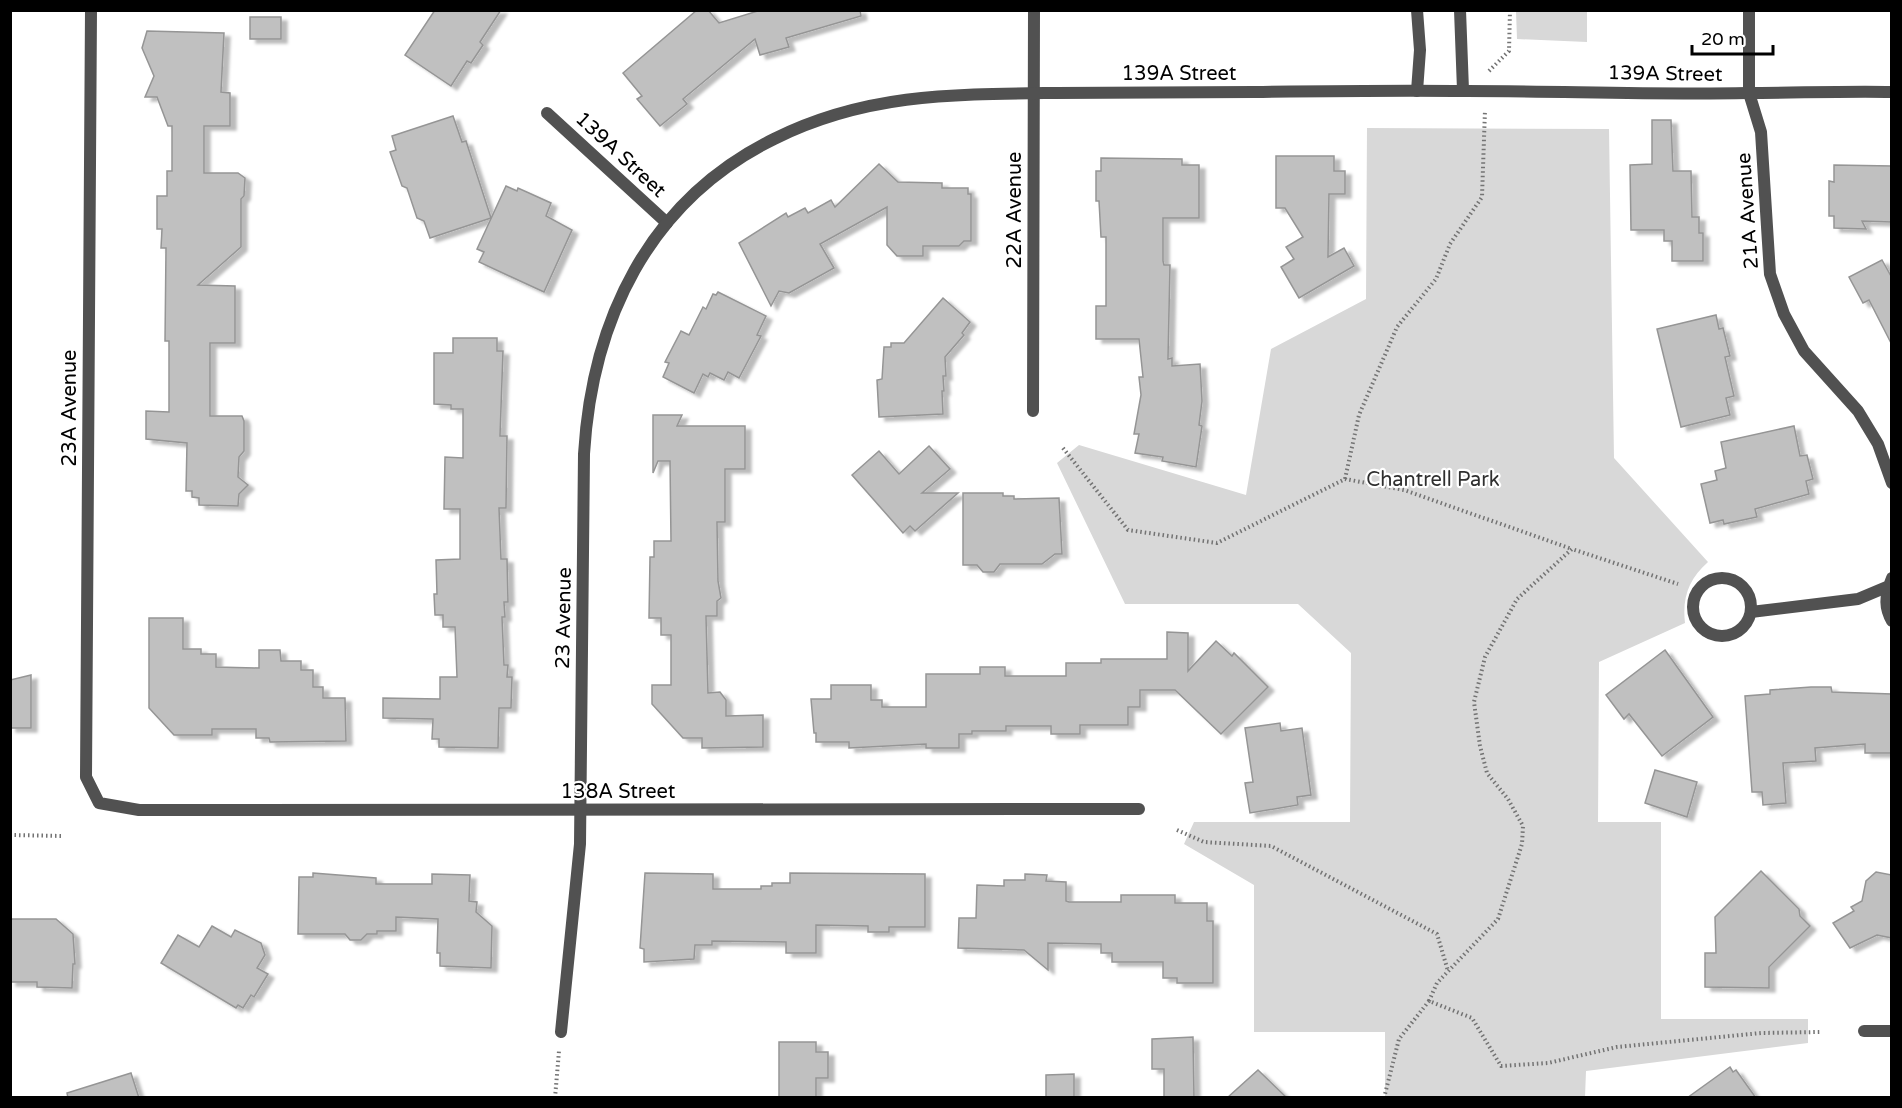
<svg xmlns="http://www.w3.org/2000/svg" width="1902" height="1108" font-family="'Varela Round',sans-serif">
<defs>
<filter id="shadow"><feDropShadow dx="6" dy="4" stdDeviation="1.5" flood-color="#0004"/></filter>
</defs>
<rect width="100%" height="100%" fill="#fff"/>
<!-- green -->
<g fill="#d8d8d8">
<path d="M1516,11H1587V42L1517,39Z"/>
<path d="M1367,128L1609,129L1614,458L1708,562C1689,579 1682,597 1685,623L1599,662L1598,822H1661V1019H1808V1043L1586,1071L1585,1097L1385,1098V1032H1254V885L1184,844L1194,822H1350L1351,653L1298,604H1125L1057,463L1079,445L1246,495L1271,349L1366,299Z"/>
</g>
<!-- building -->
<g fill="#c0c0c0" stroke="#959595" stroke-width="1.5" filter="url(#shadow)">
<path d="M435,10H501L480,42L483,45L471,63L467,61L451,86L405,55Z"/>
<path d="M697,10H708L719,23L761,10H860L861,16L786,38L789,47L760,55L755,39L683,99L687,104L660,126L637,99L642,96L623,73Z"/>
<rect x="250" y="17" width="31" height="22"/>
<path d="M147,31L224,33L221,92L230,93V126H204V173H238L245,178L244,196L241,199V247L198,285L235,286V343H210V416H242L244,421V451L239,457L238,477L248,485L239,494L238,506L199,505V498L192,497V491H186L187,443L146,439V411L169,412V341H165L166,248H161L162,229H157V196H167V171H172V126H168L157,97H145L154,76L142,48Z"/>
<path d="M453,116L462,142L466,141L491,218L430,238L424,221L417,218L407,188L402,186L390,152L396,150L392,136Z"/>
<path d="M1652,120H1671L1673,171H1691L1692,217H1699V233H1703V261H1672V241H1664V230H1631L1630,165L1652,164Z"/>
<path d="M1276,156H1334V171H1345V194H1329L1328,257L1344,248L1354,266L1299,298L1281,267L1294,259L1286,247L1303,237L1285,208H1276Z"/>
<path d="M1101,158L1182,159V165H1199V218H1163V261L1164,265H1170L1168,359L1172,358V366L1200,364L1202,401L1199,425L1202,426L1196,467L1162,461L1163,457L1135,453L1139,434H1134L1141,395L1139,377H1143L1139,339H1096V306H1106V237H1101L1099,201H1096V171H1101Z"/>
<path d="M879,164L898,182L942,183V188H968V194H971V241H964L959,246H923V256H897L887,245V207L820,244L834,268L789,293L779,291L771,306L739,243L786,213L788,217L805,208L808,213L831,200L835,207Z"/>
<path d="M1834,165L1892,166V222L1862,221L1866,229L1834,228V216H1829V181L1834,182Z"/>
<path d="M506,186L517,191L518,188L551,203L546,216L572,230L544,292L479,262L484,252L477,249Z"/>
<path d="M1882,260L1892,278V345L1869,300L1863,303L1849,277Z"/>
<path d="M718,292L766,316L757,335L761,336L739,378L728,372L724,380L710,373L708,377L703,374L694,393L663,377L669,363L665,362L681,331L689,335L703,307L706,309L713,294L716,295Z"/>
<path d="M943,298L970,322L962,333L964,335L945,357L946,376H943L944,391H942L943,414L879,417L877,380L882,379L884,347H891V343H904Z"/>
<path d="M1716,315L1719,329L1723,328L1730,356L1725,357L1734,396L1726,398L1730,415L1681,427L1657,329Z"/>
<path d="M453,338H497V351H503L500,436H507L506,508H499L501,559H507L508,602H504L505,617H502L504,665H508L507,677H512L511,708H499L498,748L439,747V739H432L433,719L383,718V698L440,699V677H457L455,627H443V615H435L434,594H437L436,560L460,559V509H444L445,457L463,458V409H451V405L434,404V353H453Z"/>
<path d="M653,415H682L677,426H745V469H725V522H717L718,581L721,598L717,601V616H706L708,693L720,692L726,700V716L763,715V747L702,748V738H683L652,704V685H671V635H661V618H649L650,557H654V541H671L670,461H658L653,473Z"/>
<path d="M1794,426L1800,456L1807,455L1813,479L1806,481L1809,494L1755,509L1757,517L1724,524L1723,520L1710,523L1701,484L1717,480L1715,471L1726,468L1721,442Z"/>
<path d="M929,446L950,469L922,493H958L915,531L910,526L903,533L852,475L879,451L899,474Z"/>
<path d="M963,493H1003V496H1014V499L1059,498L1062,554H1055L1042,564H1000L994,572H983L977,565H963Z"/>
<path d="M149,618H183V649H201V654H216V667L259,668V650H280L281,661H301V670H313V687H323V698H345L346,741L270,742L269,738H256V729H212V735H174L149,708Z"/>
<path d="M1167,632L1188,633V671L1216,641L1232,656L1234,653L1268,687L1221,734L1175,690H1140V707H1128V725H1080V734H1051V726H1006V731H972V734H959V748H926V744L849,748V742H816V733H814L811,699H831V685H871V700H882V707H926V674H980V667H1005V676H1066V663H1101V659H1167Z"/>
<path d="M1665,650L1713,717L1662,756L1629,714L1624,719L1606,695Z"/>
<path d="M31,675V728H10V680Z"/>
<path d="M1811,687H1831L1832,692L1892,694V753H1865V744L1815,748L1816,761L1783,763L1786,803L1763,805L1762,792H1752L1745,696L1770,694V690Z"/>
<path d="M1280,723L1281,731L1302,728L1311,795L1297,797L1298,805L1250,813L1245,783L1253,782L1245,728Z"/>
<path d="M1655,770L1697,782L1687,817L1645,803Z"/>
<path d="M1761,871L1799,909L1800,916L1810,926L1769,967V988L1705,987V953H1716L1715,917Z"/>
<path d="M1876,872L1892,875V938L1877,935L1850,948L1833,923L1854,911L1851,907L1862,901L1866,881Z"/>
<path d="M313,873L376,878V884H432V874L470,875L469,901L477,902L476,912L492,926L491,968L440,966V953H437L438,919L396,917V931H377V934H367L361,940H350L345,934H298L299,877H313Z"/>
<path d="M645,873L713,874V889H761V886H772V883H790V873L925,874V927H889V932H868V926L816,925V953H786V942L712,941V945H695L694,959L644,962V949L640,948Z"/>
<path d="M1025,874L1047,875L1046,881L1066,882V901L1069,902H1121V895H1175V903H1207V921H1213V983H1177V978H1163V962H1112V953H1101V944L1048,943V970L1024,950L958,948L959,918H976L977,885L1004,886V880H1025Z"/>
<path d="M10,919H56L73,934L75,964H73L72,988L37,987V982H10Z"/>
<path d="M212,926L231,937L235,930L261,943L265,955L257,968L268,974L254,997L251,995L243,1008L238,1005L236,1008L161,963L178,935L199,947Z"/>
<path d="M1193,1037L1194,1098H1164V1069H1152V1039Z"/>
<path d="M779,1042H816V1052H828V1078H816V1098H779Z"/>
<path d="M1730,1067L1733,1072L1736,1070L1756,1098H1687Z"/>
<path d="M1258,1070L1287,1098H1227Z"/>
<path d="M131,1073L139,1098H68L67,1093Z"/>
<path d="M1074,1074V1098H1046V1075Z"/>
</g>
<g fill="none" stroke-linecap="round" stroke-linejoin="round">
<!-- path -->
<g stroke="#737373" stroke-width="4" stroke-dasharray="1.5 3" stroke-linecap="butt">
<path d="M1489,71L1509,51L1510,10"/>
<path d="M1063,448L1128,530L1217,543L1345,479L1404,490L1572,549"/>
<path d="M1345,479L1359,415L1397,327L1436,279L1450,244L1482,197L1485,110"/>
<path d="M1177,830L1204,842L1271,846L1437,934L1448,971"/>
<path d="M10,835L63,836"/>
<path d="M1429,1001L1437,983L1498,919L1522,844L1523,826L1508,799L1487,773L1480,746L1474,702L1485,657L1517,599L1572,549L1678,584"/>
<path d="M555,1098L559,1051"/>
<path d="M1384,1098L1399,1039L1429,1001L1472,1018L1501,1066L1548,1063L1617,1047L1761,1033L1820,1032"/>
</g>
<!-- minor -->
<g stroke="#515151" stroke-width="12">
<path d="M91,10L86,777L99,803L139,810L1139,809"/>
<path d="M1460,10L1463,90"/>
<path d="M1749,10V93L1761,132L1770,274L1784,314L1804,351L1858,411L1878,444L1892,483"/>
<path d="M1417,91L1420,50L1417,10"/>
<path d="M547,113L667,223"/>
<path d="M1033,411L1034,10"/>
<circle cx="1722" cy="607" r="29"/>
<path d="M1892,583C1884,595 1885,609 1892,621"/>
<path d="M1751,612L1858,599L1889,586L1892,578"/>
<path d="M1864,1031H1892"/>
<path d="M561,1032L580,844L584,454C592,321 648,201 774,139C866,93 955,94 1056,93C1121,93 1187,92 1253,92C1324,91 1395,90 1466,91C1560,91 1654,95 1747,93C1795,93 1843,91 1892,92"/>
</g>
</g>
<g text-anchor="middle" stroke-width="4.5" stroke-linejoin="round" paint-order="stroke">
<!-- street labels -->
<g font-size="20" fill="#000" stroke="#fff">
<text x="1179" y="80">139A Street</text>
<text transform="translate(1665 73) rotate(1)" y="7">139A Street</text>
<text transform="translate(621 154) rotate(43)" y="7">139A Street</text>
<text transform="translate(1014 210) rotate(-90)" y="7">22A Avenue</text>
<text transform="translate(1747 211) rotate(-94)" y="7">21A Avenue</text>
<text transform="translate(69 408) rotate(-90)" y="7">23A Avenue</text>
<text transform="translate(563 618) rotate(-89)" y="7">23 Avenue</text>
<text x="618" y="798">138A Street</text>
</g>
<!-- park labels -->
<g font-size="20" fill="#2f2f2f" stroke="#fff">
<text x="1433" y="486">Chantrell Park</text>
</g>
</g>
<!-- border -->
<rect width="1902" height="1108" fill="none" stroke="#000000" stroke-width="24"/>
<!-- scale -->
<path d="M1692 45v9h81v-9" fill="none" stroke="#000000" stroke-width="3"/>
<text x="1701" y="45" font-size="18" fill="#000000" stroke="#ffffff" stroke-width="4.5" paint-order="stroke">20 m</text>
</svg>
